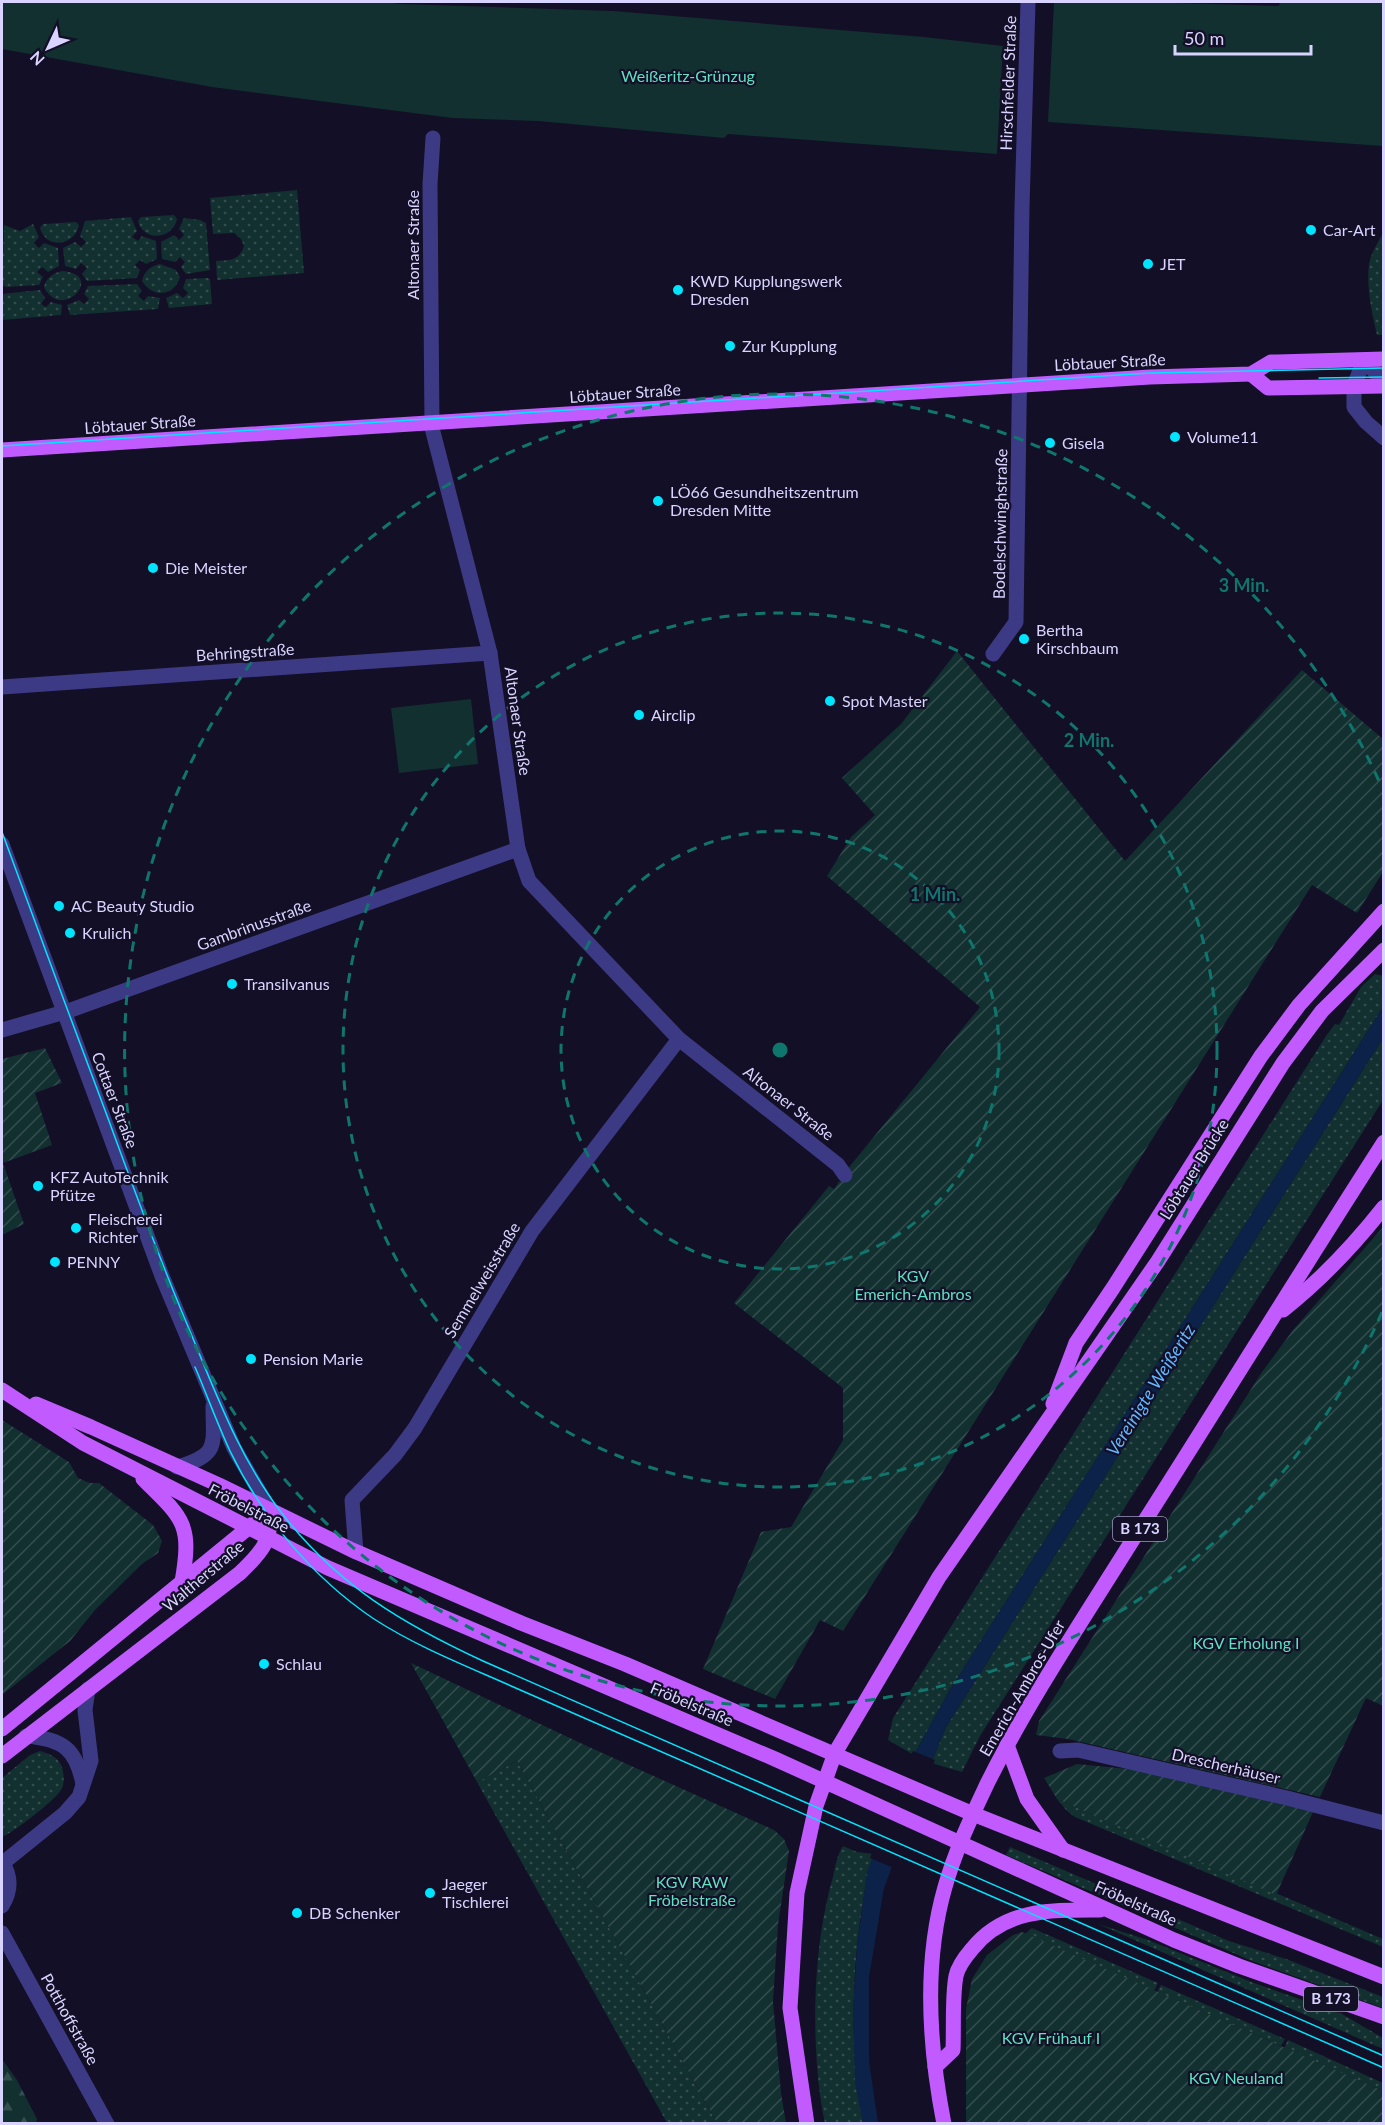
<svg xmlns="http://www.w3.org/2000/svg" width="1385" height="2125" font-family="Lato,sans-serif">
<defs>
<pattern id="grass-dots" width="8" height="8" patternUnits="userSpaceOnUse" patternTransform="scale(1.5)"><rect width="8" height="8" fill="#12302f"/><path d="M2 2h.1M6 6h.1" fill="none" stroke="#344d4e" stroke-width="1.8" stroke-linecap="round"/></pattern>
<pattern id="forest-firs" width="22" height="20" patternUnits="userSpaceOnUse" patternTransform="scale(1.5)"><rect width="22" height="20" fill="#12302f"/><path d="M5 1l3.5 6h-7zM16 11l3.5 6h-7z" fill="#344d4e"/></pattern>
<pattern id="garden-furrows" width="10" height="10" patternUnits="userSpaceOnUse" patternTransform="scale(1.5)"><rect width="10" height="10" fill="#12302f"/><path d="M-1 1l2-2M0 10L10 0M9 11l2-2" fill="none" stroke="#344d4e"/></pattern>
</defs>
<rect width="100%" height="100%" fill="#130f26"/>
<!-- grass -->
<g fill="url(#grass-dots)">
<path d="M297,190L304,273L217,280L216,261C230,260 239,261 244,246L241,239L234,233L213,234L210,198Z"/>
<path d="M174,215L177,219C173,239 144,243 138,221L141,217Z"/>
<path d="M131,217L137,231L132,237L138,241L142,236L156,241L157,259L146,264L140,260L135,265L140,270L137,278L87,281L82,274L87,268L81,263L76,269L65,266L63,248L75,242L81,247L86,242L80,236L85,221Z"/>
<path d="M184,218L200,220L206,223L210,270L186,274L181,267L185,262L180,257L175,262L162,259L161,242L174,235L179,240L184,235L179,229Z"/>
<path d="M76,222L79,225C75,246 46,250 40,228L43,224Z"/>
<path d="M33,224L39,237L34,243L39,248L44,243L58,248L59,266L48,272L42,267L37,272L43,277L39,285L6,287L2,285L4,225L20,231Z"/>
<path d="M1383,233V335H1377C1372,313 1366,287 1369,264C1371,253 1378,242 1383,233Z"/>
<path d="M160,264L176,270L180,277C174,297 152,298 142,281C144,271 151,266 160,264Z"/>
<path d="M62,271C107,274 61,323 44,287C46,278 53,273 62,271Z"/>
<path d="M207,278L210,279L212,304L169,308L166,298L177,293L183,298L188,293L183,288L186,279Z"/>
<path d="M137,284L142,291L138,296L144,301L148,296L160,298L158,309L70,315L67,305L79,300L84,304L89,299L84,294L88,286Z"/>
<path d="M40,290L45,298L41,304L46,307L51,302L62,305L61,315L2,320V294Z"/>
<path d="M1375,974L1383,976V1007L948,1693L914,1755L888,1740L893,1718L1326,1036L1335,1024L1339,1025L1361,987Z"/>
<path d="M1383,1038V1100L980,1736L962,1772L931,1763L946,1727Z"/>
<path d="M40,1751C50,1754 58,1757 62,1767C64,1775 65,1783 61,1790C54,1801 14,1832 2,1837V1778L30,1755Z"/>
<path d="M517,1761L717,2123H667L477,1782Z"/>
<path d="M1057,1799L1383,1939V1947L1075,1817L1067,1811Z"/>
<path d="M843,1846L857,1852L875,1854C866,1876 864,1898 860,1921C851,1989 851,2056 863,2123L825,2124C810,2051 812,1948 833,1877C835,1867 837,1855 843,1846Z"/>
<path d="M1010,1847L1229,1941L1286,1959L1383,1997V2008L1252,1961L1006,1855Z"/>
<path d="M1098,1924L1148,1940L1254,1983L1342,2014L1383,2038V2049Z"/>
<path d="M1032,1928L1158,1983L1154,1991L1025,1934Z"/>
<path d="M1161,1985L1285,2039L1281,2046L1157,1992Z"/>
<path d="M1288,2040L1383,2083V2091L1284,2048Z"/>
</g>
<!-- forest -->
<path fill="url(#forest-firs)" d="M2,2059L17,2080L37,2119L36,2123H2Z"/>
<!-- park -->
<g fill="#12302f">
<path d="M2,2H383L401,4L613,11L924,37L1003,46L997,154L728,134L724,138L538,121L453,118L413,113L212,87L2,49Z"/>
<path d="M1054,2H1140L1279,6L1280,2H1383V146L1048,122Z"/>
<path d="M471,699L478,764L399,773L391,708Z"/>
</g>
<!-- garden -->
<g fill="url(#garden-furrows)">
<path d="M957,651L1125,861L1302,670L1383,739V872L1357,913L1312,885L843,1631L820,1620L775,1699L703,1669L761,1532L791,1527L843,1440V1388L734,1303L829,1186L834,1189L850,1166L980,1007L827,876L851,837L875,815L842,778L901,724Z"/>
<path d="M45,1048L62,1083L35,1093L52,1145L3,1163L24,1224L2,1235V1059Z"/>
<path d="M1383,1227V1706L1366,1698L1320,1797L1068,1739L1036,1735L1039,1721L1262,1372L1293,1330Z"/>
<path d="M2,1420L69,1462L78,1478L90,1483H99L153,1525L162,1541L158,1553L142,1564L95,1610L70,1641L2,1695Z"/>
<path d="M411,1663L589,1747L774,1830L784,1839L789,1851L778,1925L773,2001L781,2093L786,2123H717L517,1761L477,1782Z"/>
<path d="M1077,1764L1139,1770L1313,1812L1276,1895L1057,1799L1044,1778Z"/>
<path d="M1022,1932L1383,2091V2123H966V2009L972,1979L987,1955L1013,1935Z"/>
</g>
<!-- water -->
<path fill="#0c2248" d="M1383,1007V1038L946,1727L931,1763L884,1888L869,1977V2061L878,2123L863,2124L855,2082L853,2009L857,1947L867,1872L914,1755L948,1693Z"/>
<!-- pier -->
<path fill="#130f26" d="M913,1751L935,1760L894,1868L870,1858Z"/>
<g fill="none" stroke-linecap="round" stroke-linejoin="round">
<!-- minor -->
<g stroke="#3d3a85" stroke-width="15">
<path d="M433,138L430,184L432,428L490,653L518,849L529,881L679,1039L838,1165L845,1175"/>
<path d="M1384,382L1364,360L1354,386V407L1366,422L1384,438"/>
<path d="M993,654L1016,622L1022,207L1028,2"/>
<path d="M2,687L490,653"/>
<path d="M2,844L162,1276L234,1448L270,1510"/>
<path d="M2,1030L68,1011L518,849"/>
<path d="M177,1467C220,1455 213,1445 213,1406"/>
<path d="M356,1552L352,1500L395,1455L415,1428L532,1231L679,1039"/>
<path d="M26,1736C62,1739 76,1748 83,1784"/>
<path d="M1060,1751L1078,1750L1287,1798L1384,1823"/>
<path d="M2,1862C12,1877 11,1891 2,1906"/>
<path d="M3,1863L65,1813L79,1797L91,1761L85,1710L88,1689"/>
<path d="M2,1933L107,2124"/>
</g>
<!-- major -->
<g stroke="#c25bff" stroke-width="15">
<path d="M1251,374L1268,388L1384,386"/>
<path d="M2,450L1150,377L1251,374L1271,362H1277L1384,359"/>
<path d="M1283,1310C1321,1280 1354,1245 1384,1207"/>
<path d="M2,1390L83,1443L328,1568L775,1759L1174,1940L1239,1966L1384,2017"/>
<path d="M36,1404L91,1427L219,1485L352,1550L521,1623L625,1664L973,1814L1384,1977"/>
<path d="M1053,1404L1076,1343L1113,1288L1261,1056L1299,1005L1384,911"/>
<path d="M143,1479C184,1519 192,1524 182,1582"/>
<path d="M2,1729L270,1510"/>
<path d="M1007,1745L1027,1799L1063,1850"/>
<path d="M2,1756L240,1573C262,1552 272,1541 270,1510"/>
<path d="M935,2067L953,2050C954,2028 952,1997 956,1976C958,1966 966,1956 972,1949C1005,1908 1052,1910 1100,1910"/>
<path d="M807,2124L790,2008L797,1893L816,1806L835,1753L939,1577L1158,1261L1283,1063L1322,1011L1384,950"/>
<path d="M944,2124C929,2047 923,1963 945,1887C955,1851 971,1818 987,1784C1029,1700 1082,1621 1132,1541C1217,1408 1299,1274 1384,1142"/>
</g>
<!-- tram -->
<g stroke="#00e5ff" stroke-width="1.5">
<path d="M1319,378L1384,377"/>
<path d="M2,446L1150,373L1384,368"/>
<path d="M2,832C37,928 73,1025 109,1121C133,1187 157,1252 184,1317C213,1385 237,1456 284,1516C339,1586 403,1624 483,1661L1384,2056"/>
<path d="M195,1367C207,1395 217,1423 230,1451C262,1517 313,1578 374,1619C419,1648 469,1667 518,1689L1384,2068"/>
</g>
</g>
<!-- distance rings -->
<g fill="none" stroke="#0f766e" stroke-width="3" stroke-dasharray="10 8">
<circle cx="780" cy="1050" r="219"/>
<circle cx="780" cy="1050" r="437"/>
<path d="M1382 1312A656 656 0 1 1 1382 788"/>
</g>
<!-- markers -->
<g fill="#00e5ff" stroke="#130f26" stroke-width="2">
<circle cx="1311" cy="230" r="6"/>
<circle cx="1148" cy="264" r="6"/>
<circle cx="678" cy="290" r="6"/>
<circle cx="730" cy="346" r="6"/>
<circle cx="1175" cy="437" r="6"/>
<circle cx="1050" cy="443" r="6"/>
<circle cx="658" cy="501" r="6"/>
<circle cx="153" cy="568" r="6"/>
<circle cx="1024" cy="639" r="6"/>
<circle cx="830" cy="701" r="6"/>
<circle cx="639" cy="715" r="6"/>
<circle cx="59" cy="906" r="6"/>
<circle cx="70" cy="933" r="6"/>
<circle cx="232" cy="984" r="6"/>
<circle cx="38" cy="1186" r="6"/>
<circle cx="76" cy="1228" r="6"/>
<circle cx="55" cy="1262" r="6"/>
<circle cx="251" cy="1359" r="6"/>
<circle cx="264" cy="1664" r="6"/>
<circle cx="430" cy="1893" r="6"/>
<circle cx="297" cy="1913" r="6"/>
</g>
<g text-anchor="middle" stroke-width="4.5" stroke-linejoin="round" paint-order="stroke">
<!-- shield labels -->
<g fill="#130f26" stroke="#9e99be" stroke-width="1.5">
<rect x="1113" y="1517" width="54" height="24" rx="4.5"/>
<rect x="1304" y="1987" width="54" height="24" rx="4.5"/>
</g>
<g font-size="15" font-weight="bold" fill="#d9d4ff">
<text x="1140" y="1534">B 173</text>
<text x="1331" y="2004">B 173</text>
</g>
<!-- park labels -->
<g font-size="16" fill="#5fe0c0" stroke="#130f26">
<text x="688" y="82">Weißeritz-Grünzug</text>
<text x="913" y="1282">KGV<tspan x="913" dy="18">Emerich-Ambros</tspan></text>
<text x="1246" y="1649">KGV Erholung I</text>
<text x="692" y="1888">KGV RAW<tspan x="692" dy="18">Fröbelstraße</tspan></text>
<text x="1051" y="2044">KGV Frühauf I</text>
<text x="1236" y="2084">KGV Neuland</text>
</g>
<!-- street labels -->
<g font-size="16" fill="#d9d4ff" stroke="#130f26">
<text transform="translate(1008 83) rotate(-88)" y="6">Hirschfelder Straße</text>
<text transform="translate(413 245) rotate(-90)" y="6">Altonaer Straße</text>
<text transform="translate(1110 362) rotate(-3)" y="6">Löbtauer Straße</text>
<text transform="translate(625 393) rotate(-4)" y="6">Löbtauer Straße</text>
<text transform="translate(140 424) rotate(-4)" y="6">Löbtauer Straße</text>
<text transform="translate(1000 524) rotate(-89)" y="6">Bodelschwinghstraße</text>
<text transform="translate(245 652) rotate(-4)" y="6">Behringstraße</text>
<text transform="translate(518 721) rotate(82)" y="6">Altonaer Straße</text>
<text transform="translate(254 925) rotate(-20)" y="6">Gambrinusstraße</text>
<text transform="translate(115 1100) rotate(69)" y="6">Cottaer Straße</text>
<text transform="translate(789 1103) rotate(38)" y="6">Altonaer Straße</text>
<text transform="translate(1194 1169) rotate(-58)" y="6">Löbtauer Brücke</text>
<text transform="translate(482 1280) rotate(-59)" y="6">Semmelweisstraße</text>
<text transform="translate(249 1508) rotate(27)" y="6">Fröbelstraße</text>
<text transform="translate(203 1576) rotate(-40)" y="6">Waltherstraße</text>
<text transform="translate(1022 1688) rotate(-60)" y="6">Emerich-Ambros-Ufer</text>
<text transform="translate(692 1704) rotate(23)" y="6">Fröbelstraße</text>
<text transform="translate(1226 1766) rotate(13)" y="6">Drescherhäuser</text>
<text transform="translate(1136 1903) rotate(24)" y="6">Fröbelstraße</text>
<text transform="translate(70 2019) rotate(61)" y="6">Potthoffstraße</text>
</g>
<!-- poi labels -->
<g font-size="16" fill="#d9d4ff" stroke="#130f26" text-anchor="start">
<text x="1323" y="236">Car-Art</text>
<text x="1160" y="270">JET</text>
<text x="690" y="287">KWD Kupplungswerk<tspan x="690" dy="18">Dresden</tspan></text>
<text x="742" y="352">Zur Kupplung</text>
<text x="1187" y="443">Volume11</text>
<text x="1062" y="449">Gisela</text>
<text x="670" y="498">LÖ66 Gesundheitszentrum<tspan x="670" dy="18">Dresden Mitte</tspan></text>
<text x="165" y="574">Die Meister</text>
<text x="1036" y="636">Bertha<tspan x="1036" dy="18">Kirschbaum</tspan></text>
<text x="842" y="707">Spot Master</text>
<text x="651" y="721">Airclip</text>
<text x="71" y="912">AC Beauty Studio</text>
<text x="82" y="939">Krulich</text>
<text x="244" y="990">Transilvanus</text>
<text x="50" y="1183">KFZ AutoTechnik<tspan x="50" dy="18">Pfütze</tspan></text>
<text x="88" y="1225">Fleischerei<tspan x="88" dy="18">Richter</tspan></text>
<text x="67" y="1268">PENNY</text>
<text x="263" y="1365">Pension Marie</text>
<text x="276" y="1670">Schlau</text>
<text x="442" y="1890">Jaeger<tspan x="442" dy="18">Tischlerei</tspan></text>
<text x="309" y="1919">DB Schenker</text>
</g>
<!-- water labels -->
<g font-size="18" font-style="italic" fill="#62b6ff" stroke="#130f26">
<text transform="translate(1151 1390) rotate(-58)" y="6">Vereinigte Weißeritz</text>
</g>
</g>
<circle cx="780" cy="1050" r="9" fill="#0f766e" stroke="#130f26" stroke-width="3"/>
<g font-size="18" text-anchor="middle" font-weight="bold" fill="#0f766e" stroke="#130f26" stroke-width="4.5" stroke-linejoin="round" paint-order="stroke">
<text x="1244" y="592">3 Min.</text>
<text x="1089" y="747">2 Min.</text>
<text x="935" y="901">1 Min.</text>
</g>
<!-- border -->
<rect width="1385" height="2125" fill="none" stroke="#d9d4ff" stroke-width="6"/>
<!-- north arrow -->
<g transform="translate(48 48) rotate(226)" stroke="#130f26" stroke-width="4.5" paint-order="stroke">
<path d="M0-4.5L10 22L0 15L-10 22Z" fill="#d9d4ff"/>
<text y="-9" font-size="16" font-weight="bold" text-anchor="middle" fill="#d9d4ff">N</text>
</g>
<!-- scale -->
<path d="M1175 45v9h136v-9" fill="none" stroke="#d9d4ff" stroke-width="3"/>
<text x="1184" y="45" font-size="18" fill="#d9d4ff" stroke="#130f26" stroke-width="4.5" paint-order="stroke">50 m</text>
</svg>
